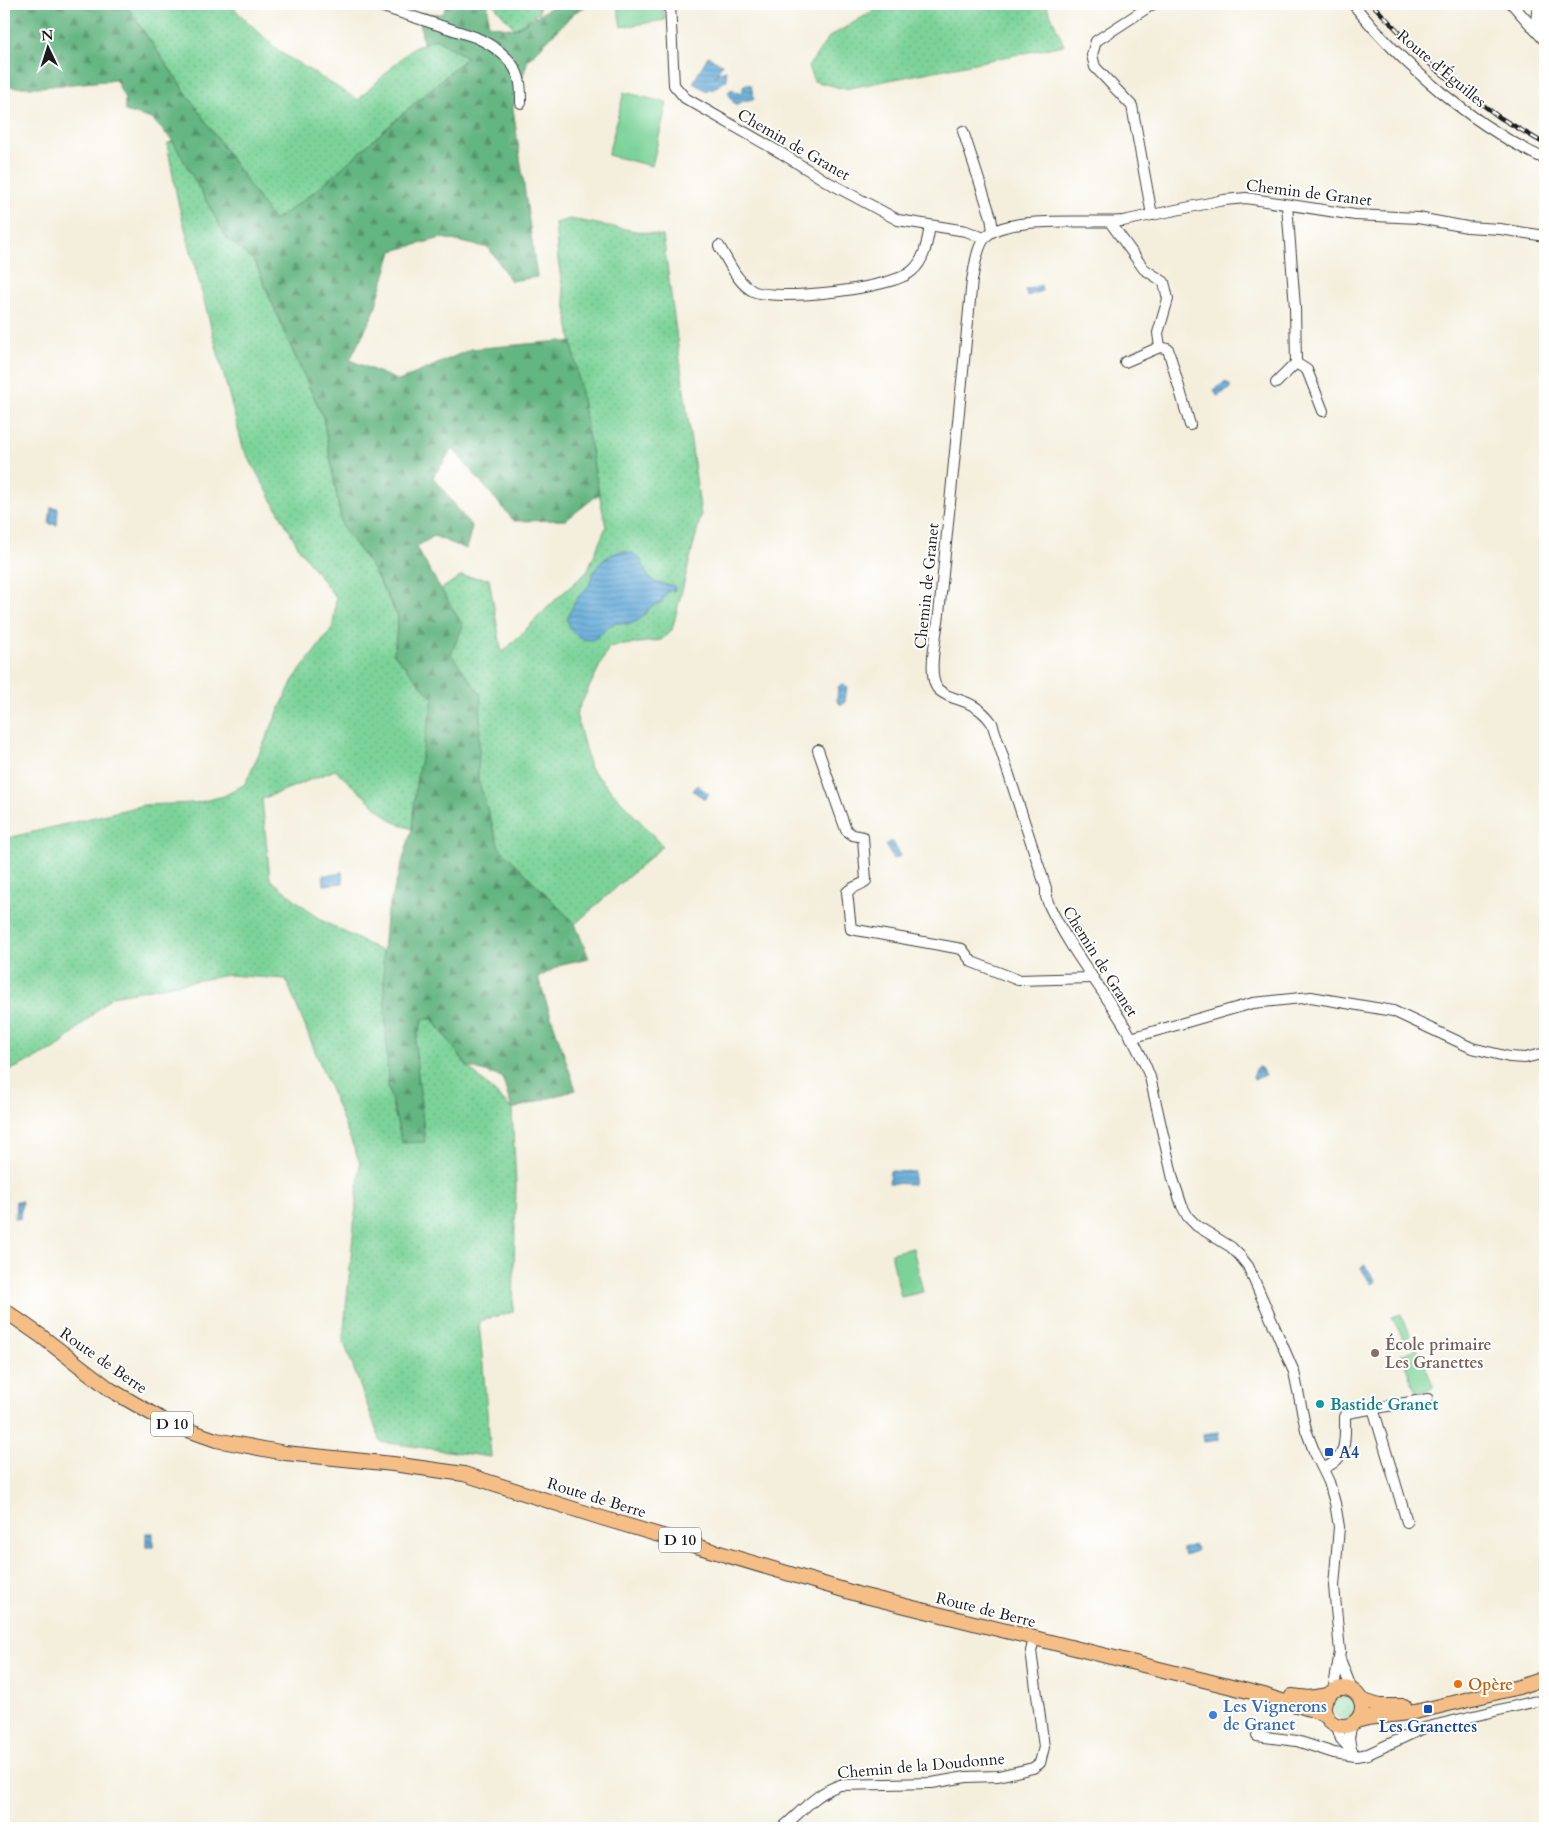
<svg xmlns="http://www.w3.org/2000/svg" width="1549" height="1832" font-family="Cardo,serif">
<defs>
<pattern id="grass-dots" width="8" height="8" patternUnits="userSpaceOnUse" patternTransform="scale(1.25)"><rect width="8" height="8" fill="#7bd399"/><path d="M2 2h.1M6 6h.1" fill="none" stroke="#6ab583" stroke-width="1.8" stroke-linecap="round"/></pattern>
<pattern id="forest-firs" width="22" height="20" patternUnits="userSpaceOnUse" patternTransform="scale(1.25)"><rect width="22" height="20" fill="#64b581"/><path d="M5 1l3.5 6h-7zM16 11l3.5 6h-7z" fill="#529269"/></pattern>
<pattern id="water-rules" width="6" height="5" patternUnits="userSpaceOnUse" patternTransform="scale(1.25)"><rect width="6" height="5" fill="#61a9d8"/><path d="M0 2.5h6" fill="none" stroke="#4f89ae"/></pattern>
</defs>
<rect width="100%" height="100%" fill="#fff"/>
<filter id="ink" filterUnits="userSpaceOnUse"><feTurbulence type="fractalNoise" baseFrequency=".02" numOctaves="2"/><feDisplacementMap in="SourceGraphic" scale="10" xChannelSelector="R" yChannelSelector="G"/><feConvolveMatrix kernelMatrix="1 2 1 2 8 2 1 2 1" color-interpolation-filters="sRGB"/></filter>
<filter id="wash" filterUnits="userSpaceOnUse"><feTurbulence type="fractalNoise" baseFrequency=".0096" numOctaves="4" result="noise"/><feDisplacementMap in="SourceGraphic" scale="20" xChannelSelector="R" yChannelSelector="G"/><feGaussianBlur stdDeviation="1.12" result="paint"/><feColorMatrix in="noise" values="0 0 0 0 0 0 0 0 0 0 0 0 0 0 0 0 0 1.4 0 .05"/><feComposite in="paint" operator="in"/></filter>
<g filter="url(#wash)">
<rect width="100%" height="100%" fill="#f4efdd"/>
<!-- grass -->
<g fill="url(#grass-dots)" stroke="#4c785a">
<path d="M125,4H229L280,52L358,100L411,49L435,39L467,57L318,189L274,221L255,262L289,343L323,417L342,526L374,571L398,617L461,576L489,579L502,653L555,600L587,572L606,527L585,425L558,260L555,223L570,219L663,236L701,515L672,630L661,640L609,647L576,714L590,768L663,846L575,924L499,847L412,829L392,821L335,770L262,799L270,879L319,919L383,952L468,1067L512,1109L516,1184L513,1312L479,1321L491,1457L381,1442L343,1340L360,1163L286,979L228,975L112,996L56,1049L4,1073V839L144,805L195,803L224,796L245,784L293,680L333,627L336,598L300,550L243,448L178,202L167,144L206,122Z"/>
<path d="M493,4H540L539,12L515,29Z"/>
<path d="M885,4H1046L1064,45L845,89L814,81L808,67L829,37Z"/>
<circle cx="1344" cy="1708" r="11"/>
</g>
<!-- forest -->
<path fill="url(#forest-firs)" stroke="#40684e" d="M4,4H125L274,221L318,189L467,57L435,39L423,44L419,13L443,14L447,4H488V25L515,29L550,8L551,4H590L575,12L528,60L513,108L537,277L511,281L489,248L442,238L392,251L374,312L350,360L399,381L471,349L561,341L572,343L599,494L566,520L514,521L453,449L433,477L472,527L466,549L434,536L416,547L463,626L451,654L481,695L478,779L499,847L575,924L589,958L562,964L538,978L576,1090L512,1109L502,1077L468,1067L433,1019H423L415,1044L425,1142L402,1143L388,1087L383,952L386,917L412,829L416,782L433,699L394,654L398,617L374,571L342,526L323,417L289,343L255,262L226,237L173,141L152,119L125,111V99L116,80L40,87H4Z"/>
<!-- pitch -->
<g fill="#7bd399" stroke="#4c785a">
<path d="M617,4H662L665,20L621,27Z"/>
<path d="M624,92L667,103L652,166L608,155Z"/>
<path d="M913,1248L923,1292L901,1297L891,1253Z"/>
<path d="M1401,1314L1411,1336L1403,1339L1392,1317Z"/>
<path d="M1417,1348L1434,1387L1417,1394L1401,1355Z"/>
</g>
<!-- water -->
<g fill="url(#water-rules)" stroke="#3e627a">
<path d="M708,56L722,64L714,78L719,72L726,70L727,80L712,90L709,88L707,91L693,83Z"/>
<path d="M746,84L751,85L754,99L743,101L737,105L733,102L728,92L732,89L738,93H743V86Z"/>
<path d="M1041,285L1042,291L1027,296L1025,290Z"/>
<path d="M1226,382L1230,385V389L1217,396L1214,389Z"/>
<path d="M51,507L58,508L57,525L49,524Z"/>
<path d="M623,551C651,556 637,571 655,582C661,585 668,584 674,586L675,590L668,591L661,603L650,607C644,616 638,624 626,624C622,624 618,622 614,624C600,628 599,646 581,638C573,634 570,628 567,620C572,605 578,596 589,586C593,567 604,555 623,551Z"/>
<path d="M842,684L847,687L845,702L841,705L837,701L838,687Z"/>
<path d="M697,785L709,794L705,799L693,791Z"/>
<path d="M889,842H893L900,856L893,859L886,846Z"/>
<path d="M340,872H342L343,883L324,885L323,875L339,874Z"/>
<path d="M1257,1067L1261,1068L1265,1075L1254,1080L1253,1077Z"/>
<path d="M890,1171L914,1172L913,1184L889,1183Z"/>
<path d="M16,1201H22L20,1219L15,1218Z"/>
<path d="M1365,1265L1376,1281L1371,1284L1361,1268Z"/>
<path d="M1218,1432L1219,1440L1204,1442L1203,1434Z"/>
<rect x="146" y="1533" width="7" height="14"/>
<path d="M1193,1545L1197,1548L1196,1551L1185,1555L1182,1549Z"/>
</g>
</g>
<g filter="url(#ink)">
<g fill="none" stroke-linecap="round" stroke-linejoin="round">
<defs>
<g id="minor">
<path d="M374,4L475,37C495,46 516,60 520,83C521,89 521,96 521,103"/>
<path d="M670,4L674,85L685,98L781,153L826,181L898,220L966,231L984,238"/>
<path d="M1353,4C1401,64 1475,127 1545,159"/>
<path d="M1512,4L1545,41"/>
<path d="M1535,30L1538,4"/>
<path d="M963,131L991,217L993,231"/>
<path d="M1287,205L1295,307L1296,363L1307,370L1323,411"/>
<path d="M1152,215L1132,106L1095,67L1092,55L1096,41L1153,4"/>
<path d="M1110,222L1144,269L1164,282L1168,299L1158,333L1160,347L1125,362"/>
<path d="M719,246C728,260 737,283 753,291C776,302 892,289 912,271C925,260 927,242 930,226"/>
<path d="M1160,347L1168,349L1190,425"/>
<path d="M1276,383L1296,363"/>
<path d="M818,750L846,830L853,835L863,837L866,881C860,886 853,886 847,892L851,929L962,949L972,962L1018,980L1092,978"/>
<path d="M1131,1038L1253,1003L1311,997L1393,1011L1472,1048L1509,1057L1525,1058L1545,1053"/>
<path d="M1373,1408L1407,1522"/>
<path d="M1323,1468C1348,1460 1345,1439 1345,1417L1347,1413L1428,1399"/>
<path d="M1340,1659L1352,1690"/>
<path d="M1333,1692L1340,1652L1334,1586L1339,1527L1335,1503L1329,1482L1314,1451L1306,1430L1294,1372L1248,1266L1240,1256L1231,1247L1197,1226L1188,1217L1182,1206L1173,1179L1150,1077C1127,1015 1077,965 1049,905L1046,897V888L992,723C982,709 971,703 954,698C948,696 941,693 937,688C927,673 937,632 939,614L972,280C975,267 976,250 984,239C1001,214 1093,224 1123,221L1224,200L1246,198L1355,215L1418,218L1467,227L1500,229L1545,236"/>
<path d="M1336,1724L1341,1739L1356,1756L1368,1754L1424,1728L1545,1699"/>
<path d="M1257,1736L1297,1741L1334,1753L1356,1756"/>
<path d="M1351,1749L1349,1738L1352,1723"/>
<path d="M782,1828C800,1813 817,1792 840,1785L932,1783L966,1777L998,1776L1033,1768L1040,1763L1044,1747L1031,1651L1034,1639"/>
</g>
<g id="major">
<path d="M4,1310L41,1336L111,1390L168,1423L216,1440L285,1453L393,1464L464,1474L602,1518L857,1594L1264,1695C1286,1704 1306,1705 1327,1716"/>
<circle cx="1343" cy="1707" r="19"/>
<path d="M1292,1696L1309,1698L1329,1695"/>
<path d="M1361,1700L1379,1706H1404"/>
<path d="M1356,1721L1368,1718L1415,1712L1519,1687L1545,1678"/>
</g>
</defs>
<!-- minor casing -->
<use href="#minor" stroke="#3c3c39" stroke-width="12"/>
<!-- major casing -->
<use href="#major" stroke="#3c3c39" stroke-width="16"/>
<!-- minor -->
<use href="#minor" stroke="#fff" stroke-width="10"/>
<!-- major -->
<use href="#major" stroke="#f6be87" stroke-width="14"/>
<defs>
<path id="rail" d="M1372,4L1434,68L1499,117L1545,144"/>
</defs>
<!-- rail casing -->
<use href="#rail" stroke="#1c1c1c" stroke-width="4.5"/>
<!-- rail -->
<use href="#rail" stroke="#fff" stroke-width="2.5" stroke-dasharray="8" stroke-linecap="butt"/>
</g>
</g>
<!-- markers -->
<circle fill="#8d6e63" stroke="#fff" stroke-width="2" cx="1375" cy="1353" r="5"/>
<circle fill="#0f9aa8" stroke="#fff" stroke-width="2" cx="1320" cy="1404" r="5"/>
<g fill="#1a4fb4" stroke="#fff" stroke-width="2">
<rect x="1324" y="1447" width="10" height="10" rx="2.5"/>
<rect x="1423" y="1704" width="10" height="10" rx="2.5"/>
</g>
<circle fill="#e8710a" stroke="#fff" stroke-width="2" cx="1458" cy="1684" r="5"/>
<circle fill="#3f7fe0" stroke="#fff" stroke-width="2" cx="1213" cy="1715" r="5"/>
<g text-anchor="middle" stroke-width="4" stroke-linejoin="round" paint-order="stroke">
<!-- shield labels -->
<g fill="#fff" stroke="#606060" stroke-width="1">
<rect x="151" y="1411.5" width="42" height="25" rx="4"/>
<rect x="659" y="1527.5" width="42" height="25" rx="4"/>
</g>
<g font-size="15" font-weight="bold" fill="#1c1c1c">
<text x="172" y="1429">D 10</text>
<text x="680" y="1545">D 10</text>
</g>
<!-- street labels -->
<g font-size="16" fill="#1c1c1c" stroke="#fff">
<text transform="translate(1442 68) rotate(40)" y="6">Route d'Éguilles</text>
<text transform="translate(794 144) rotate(30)" y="6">Chemin de Granet</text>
<text transform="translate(1309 192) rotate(7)" y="6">Chemin de Granet</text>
<text transform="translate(926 586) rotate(-84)" y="6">Chemin de Granet</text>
<text transform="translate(1101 961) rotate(58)" y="6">Chemin de Granet</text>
<text transform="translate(104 1360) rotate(35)" y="6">Route de Berre</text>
<text transform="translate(597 1497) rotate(17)" y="6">Route de Berre</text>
<text transform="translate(986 1609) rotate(14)" y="6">Route de Berre</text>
<text transform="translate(921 1765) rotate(-5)" y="6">Chemin de la Doudonne</text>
</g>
<!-- education labels -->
<g font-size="16" font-weight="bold" fill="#785e54" stroke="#fff" text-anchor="start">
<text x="1385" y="1350">École primaire<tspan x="1385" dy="18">Les Granettes</tspan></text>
</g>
<!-- culture labels -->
<g font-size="16" font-weight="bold" fill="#0d838f" stroke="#fff" text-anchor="start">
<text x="1330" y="1410">Bastide Granet</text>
</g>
<!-- transit labels -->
<g font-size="16" font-weight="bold" fill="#164399" stroke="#fff" text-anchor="start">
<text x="1339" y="1458">A4</text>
<text x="1428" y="1732" text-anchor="middle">Les Granettes</text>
</g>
<!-- food labels -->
<g font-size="16" font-weight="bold" fill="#c56008" stroke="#fff" text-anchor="start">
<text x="1468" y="1690">Opère</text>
</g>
<!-- shop labels -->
<g font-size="16" font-weight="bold" fill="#366cbe" stroke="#fff" text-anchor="start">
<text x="1223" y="1712">Les Vignerons<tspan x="1223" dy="18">de Granet</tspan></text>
</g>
</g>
<!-- margin -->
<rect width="1549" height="1832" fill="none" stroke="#fff" stroke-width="20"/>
<!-- north arrow -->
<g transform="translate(48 48) rotate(356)" stroke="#ffffff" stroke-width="4" paint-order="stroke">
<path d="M0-4L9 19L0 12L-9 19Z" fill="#1c1c1c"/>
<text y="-8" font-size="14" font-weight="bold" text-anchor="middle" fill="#1c1c1c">N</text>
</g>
</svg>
